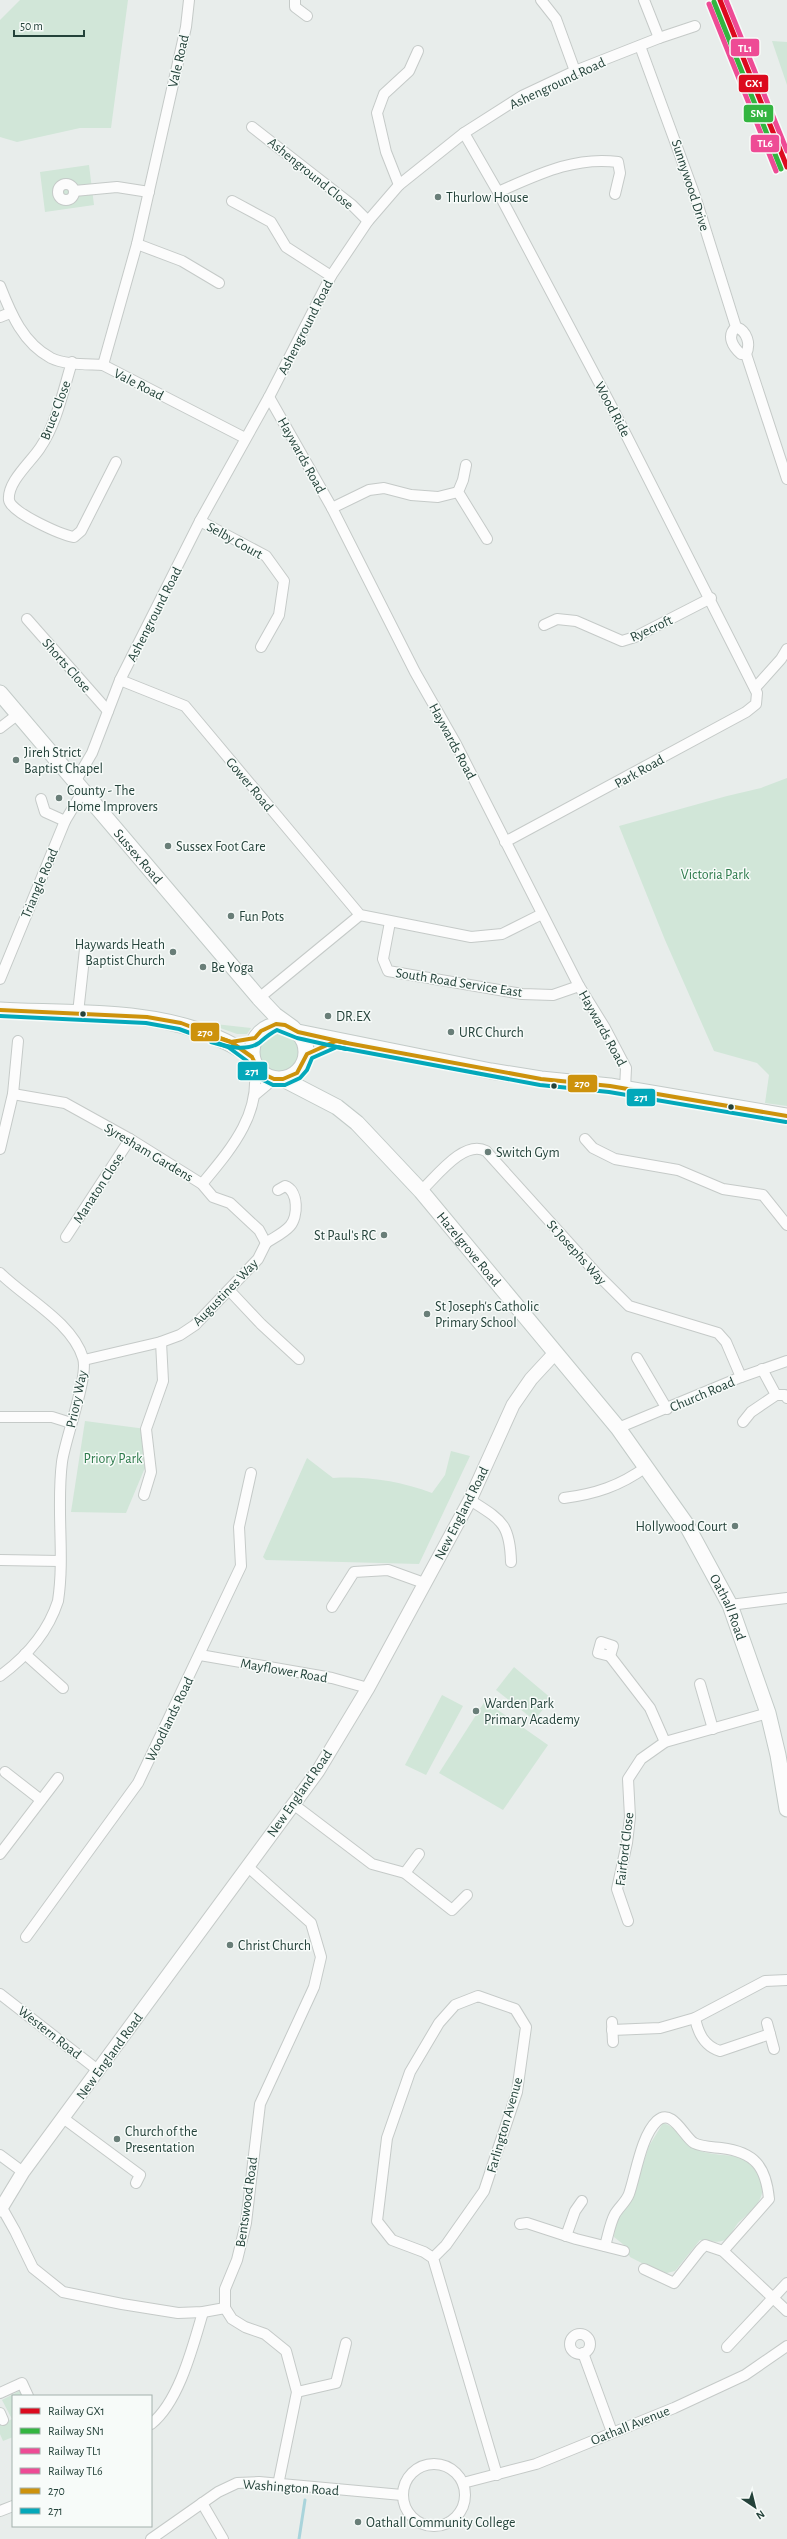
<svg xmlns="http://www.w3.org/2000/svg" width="787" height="2539" font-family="'Alegreya Sans',sans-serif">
<rect width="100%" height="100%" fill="#e8edeb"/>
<!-- green -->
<g fill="#d1e6d8">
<path d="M20,0H128L111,128H80L17,142L0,137V20Z"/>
<path d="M772,41L787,42V85Z"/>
<path d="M89,165L94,205L45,212L40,172Z"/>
<path d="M787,778V1106L765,1103L769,1075L757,1063L714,1051L665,940L619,826L727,796L761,788Z"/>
<path d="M206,1023L251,1028L247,1034H237Z"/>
<circle cx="278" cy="1052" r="20"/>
<path d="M85,1421L146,1429L150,1463L144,1470L126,1513L71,1512Z"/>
<path d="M451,1451L470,1456L419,1564L266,1560L263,1557L307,1458L333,1478C366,1476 400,1481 432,1493L445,1475Z"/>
<path d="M514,1667L552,1699L534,1720L496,1690Z"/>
<path d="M442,1695L463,1706L426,1775L405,1765Z"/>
<path d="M485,1701L548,1745L503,1810L439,1773Z"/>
<path d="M663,2123C679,2127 685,2146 701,2151C720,2158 745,2151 758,2169C760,2172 761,2177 762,2181C766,2201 751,2211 738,2223C733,2229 730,2239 722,2241C716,2243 707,2240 700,2240L675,2271L663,2274L630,2257L624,2245L614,2237L615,2224L632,2197L649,2146Z"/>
<path d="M21,2390L24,2396H13V2437L3,2441L0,2434V2425L12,2419L2,2400Z"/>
</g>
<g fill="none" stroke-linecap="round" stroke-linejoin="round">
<!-- stream -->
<path stroke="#a9d4db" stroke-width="3" d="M299,2539L305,2500"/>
<defs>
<g id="minor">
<path d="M189,0L186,27L137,244L103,365L245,438"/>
<path d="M295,0V7L307,16"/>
<path d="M541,0L556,19L575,71"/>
<path d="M644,0L659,38"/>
<path d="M640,46L695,196L736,327C747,331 751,344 746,354H741C733,347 726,336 736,327"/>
<path d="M252,127L352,205L368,221"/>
<path d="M464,133L498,192L613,409L757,693L756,704L746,712L505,842"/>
<circle cx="66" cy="192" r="8"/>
<path d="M399,185L386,152L377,113L384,94L409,71L418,51"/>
<path d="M74,191L117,187L149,192"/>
<path d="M498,192C537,175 574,156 618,162L620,173L615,194"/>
<path d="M232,201L271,222L286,247L331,276"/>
<path d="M137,244L182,261L219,283"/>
<path d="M0,286C11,314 23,343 51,358C65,365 87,364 103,365"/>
<path d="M0,317L10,313"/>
<path d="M746,354L787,479"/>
<path d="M72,362C63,391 57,423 40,448C31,462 7,482 9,500C11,513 62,535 74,537L81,531L116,462"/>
<path d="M269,397L332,508L415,672L456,744L579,986L605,1028L626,1068L625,1089"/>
<path d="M466,465L463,480L458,492L487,539"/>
<path d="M332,508L369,490L384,488L411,495L438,497L458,492"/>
<path d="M200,521L266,556L284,581L279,615L261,647"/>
<path d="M27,619L108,711"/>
<path d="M544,625L557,619L576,621L622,641L635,637L711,598"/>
<path d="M120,680L185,706L360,915L471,937L502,934L542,914"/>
<path d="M755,688L781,659L787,649"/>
<path d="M0,728L17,715"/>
<path d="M75,782L92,753L120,680L200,521L269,397L331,276L368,221L399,185L464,133L522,96L575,71L659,38L695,26"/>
<path d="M41,799L45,812L65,821"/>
<path d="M390,922L383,959L388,971L522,994L553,995L579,986"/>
<path d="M0,979L65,821L83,791"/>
<path d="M259,998L360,915"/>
<path d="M78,1013L85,949"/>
<path d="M13,1094L65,1103L130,1139L202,1184L213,1197L230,1203L259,1230L266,1243"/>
<path d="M256,1094L274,1079"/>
<path d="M585,1139L593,1148L615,1159L678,1170L723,1189L763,1195L787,1225"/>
<path d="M0,1149L13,1094L18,1041"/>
<path d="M202,1184C231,1149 262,1114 254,1065"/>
<path d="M421,1191C436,1177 464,1139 486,1151L598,1275L629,1306L718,1333L726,1342L741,1377"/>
<path d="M66,1237L130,1139"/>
<path d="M266,1243C273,1238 284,1233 290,1226C298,1217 299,1191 285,1186L278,1190"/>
<path d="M0,1273C25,1298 72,1322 83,1358C89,1376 65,1439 62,1462C56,1508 65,1555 58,1601C48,1632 26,1657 0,1676"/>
<path d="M229,1290L261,1324L299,1359"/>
<path d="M637,1358L667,1409"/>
<path d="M84,1360L161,1342L180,1335L195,1325L258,1259L266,1243"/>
<path d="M776,1395H785L787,1398"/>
<path d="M0,1417H52L71,1423"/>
<path d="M743,1422L751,1412L776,1395L762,1369"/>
<path d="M618,1428L741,1377L787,1361"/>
<path d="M144,1495L151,1472L146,1429L163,1381L161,1342"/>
<path d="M564,1498C595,1494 620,1486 646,1467"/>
<path d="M470,1500C501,1520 510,1523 511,1562"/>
<path d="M0,1560L60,1561"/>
<path d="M730,1605L787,1598"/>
<path d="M332,1607L354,1572L388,1570L424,1583"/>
<path d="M601,1642L613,1646L610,1656L598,1653Z"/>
<path d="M25,1654L63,1688"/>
<path d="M200,1655L332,1678L368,1688"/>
<path d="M610,1656L650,1708L665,1742"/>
<path d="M700,1684L713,1729"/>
<path d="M5,1772L41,1800"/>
<path d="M293,1804L372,1864L405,1873L452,1910L467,1895"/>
<path d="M0,1854L58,1778"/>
<path d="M405,1873L419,1854"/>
<path d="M628,1921L617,1889L627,1843L630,1817L628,1779L641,1759L665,1742L768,1713"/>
<path d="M26,1937L138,1783L241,1566L239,1527L251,1473"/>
<path d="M0,1994L99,2071"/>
<path d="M695,2018C698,2033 704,2046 720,2051L770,2034"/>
<path d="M612,2022L613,2042"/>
<path d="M767,2023L774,2049"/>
<path d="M612,2030L660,2028L695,2018L765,1981L787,1980"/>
<path d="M63,2118L140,2175L136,2183"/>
<path d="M0,2155L23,2172"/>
<path d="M2,2208L15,2231L33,2268L63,2292L122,2304L178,2313L203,2312L225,2308"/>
<path d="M520,2224L527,2223L576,2239L624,2251"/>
<path d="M566,2236L575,2211L582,2201"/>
<path d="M605,2246C608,2236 610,2223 615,2214C619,2207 626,2202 629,2194C636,2174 641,2136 657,2121C672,2107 684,2137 694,2143C702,2147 713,2147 721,2148C755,2152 766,2167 769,2199L723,2251"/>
<path d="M433,2258L446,2245L484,2191L517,2092L526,2027L515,2009L478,1996L455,2005L439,2023L410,2072L387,2138L377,2221L392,2240L424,2252L433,2258L497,2475"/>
<path d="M644,2269L674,2283L700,2250L705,2245L723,2251L787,2311"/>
<path d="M225,2308V2289L237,2260L246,2223L260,2104L314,1987L321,1957L311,1923L247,1866"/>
<path d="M225,2308L232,2319L245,2327L265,2334L286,2351L297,2392L278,2485"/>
<circle cx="580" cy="2344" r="10"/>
<path d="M727,2347L787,2283"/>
<path d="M583,2353L612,2432"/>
<path d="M297,2392L336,2383L346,2343"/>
<path d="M0,2393L22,2383L28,2396"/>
<path d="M0,2413L3,2420"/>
<path d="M151,2424C179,2402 193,2346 203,2312"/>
<circle cx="434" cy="2495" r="31"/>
<path d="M463,2483L536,2464L674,2408L745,2375L787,2346"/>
<path d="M202,2503L223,2539"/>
<path d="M0,2511L13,2506"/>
<path d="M151,2539L218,2492L237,2483L259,2482L402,2495"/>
</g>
<path id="tertiary" d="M0,2210L23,2172L318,1771L368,1688L470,1500L513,1405L531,1379L555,1353"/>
<g id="secondary">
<path id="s1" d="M0,693L259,998L275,1015L293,1028"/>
<path d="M0,1010C87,1015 176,1005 252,1057"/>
<circle cx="279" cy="1052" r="27"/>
<path d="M298,1032L491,1071L541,1079L610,1086L787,1116"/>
<path id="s2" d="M283,1079L337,1107L357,1123L421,1191L618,1428L686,1524L730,1605L768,1713L778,1755L787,1809"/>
</g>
</defs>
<!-- minor casing -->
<use href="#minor" stroke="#c5cac8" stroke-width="12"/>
<!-- tertiary casing -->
<use href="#tertiary" stroke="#c5cac8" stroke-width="15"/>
<!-- secondary casing -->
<use href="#secondary" stroke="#c3cbc8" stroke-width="17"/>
<!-- minor -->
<use href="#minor" stroke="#fcfcfc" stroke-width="10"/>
<!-- tertiary -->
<use href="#tertiary" stroke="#fcfcfc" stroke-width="13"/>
<!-- secondary -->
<use href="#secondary" stroke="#fcfcfc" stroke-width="15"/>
<defs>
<g id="bus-1">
<path d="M0,1010L147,1017L181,1023L231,1042L252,1057L259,1072L274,1079H283L297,1073L307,1054L336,1041L541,1079L610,1086L787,1116"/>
<path d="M213,1036L231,1042L255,1038L261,1031L276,1024L285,1025L298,1032L347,1043"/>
</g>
<g id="bus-2">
<path d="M0,1016L146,1023L179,1029L228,1047L247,1061L255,1076L273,1085H285L300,1078L307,1070L312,1058L337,1047L540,1085L609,1092L786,1122"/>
<path d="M211,1042C225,1046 245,1052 259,1043C265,1038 269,1034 277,1030L297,1038L346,1049"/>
</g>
</defs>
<!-- bus-1 casing -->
<use href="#bus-1" stroke="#f7fbf9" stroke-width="7"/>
<!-- bus-2 casing -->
<use href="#bus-2" stroke="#f7fbf9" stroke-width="7"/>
<!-- bus-1 -->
<use href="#bus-1" stroke="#cd920c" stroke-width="4"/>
<!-- bus-2 -->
<use href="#bus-2" stroke="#03a8ba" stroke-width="4"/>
<defs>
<path id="rail-1" d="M720,0L787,167"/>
<path id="rail-2" d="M714,2L781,169"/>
<path id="rail-3" d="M726,0L787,151"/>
<path id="rail-4" d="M709,4L776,171"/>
</defs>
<!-- rail-1 casing -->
<use href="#rail-1" stroke="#f7fbf9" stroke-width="8"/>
<!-- rail-2 casing -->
<use href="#rail-2" stroke="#f7fbf9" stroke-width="8"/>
<!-- rail-3 casing -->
<use href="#rail-3" stroke="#f7fbf9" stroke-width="8"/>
<!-- rail-4 casing -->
<use href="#rail-4" stroke="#f7fbf9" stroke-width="8"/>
<!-- rail-1 -->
<use href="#rail-1" stroke="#dc0a1e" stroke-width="5"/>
<!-- rail-2 -->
<use href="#rail-2" stroke="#33b540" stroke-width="5"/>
<!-- rail-3 -->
<use href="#rail-3" stroke="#ee4b95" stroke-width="5"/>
<!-- rail-4 -->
<use href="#rail-4" stroke="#ee4b95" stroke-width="5"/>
</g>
<!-- markers -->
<g fill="#697e78" stroke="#f7fbf9" stroke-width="1.5">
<circle cx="438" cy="197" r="4"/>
<circle cx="16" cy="760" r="4"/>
<circle cx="59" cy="798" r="4"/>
<circle cx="168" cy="846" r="4"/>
<circle cx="231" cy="916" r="4"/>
<circle cx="173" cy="952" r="4"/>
<circle cx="203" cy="967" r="4"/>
<circle cx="328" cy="1016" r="4"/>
<circle cx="451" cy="1032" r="4"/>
<circle cx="488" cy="1152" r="4"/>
<circle cx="384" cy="1235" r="4"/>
<circle cx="427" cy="1314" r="4"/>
<circle cx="735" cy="1526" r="4"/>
<circle cx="476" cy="1711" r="4"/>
<circle cx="230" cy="1945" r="4"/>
<circle cx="117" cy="2139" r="4"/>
<circle cx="358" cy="2522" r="4"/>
</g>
<g fill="#24423a" stroke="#f7fbf9" stroke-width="1.5">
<circle cx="83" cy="1014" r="3.5"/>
<circle cx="554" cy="1086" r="3.5"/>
<circle cx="731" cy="1107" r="3.5"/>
</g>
<g text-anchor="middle" stroke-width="3" stroke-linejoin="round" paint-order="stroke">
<!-- street labels -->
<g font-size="14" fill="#24423a" stroke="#f7fbf9">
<text transform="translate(178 61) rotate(-77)" y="5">Vale Road</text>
<text transform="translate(557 83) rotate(-25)" y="5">Ashenground Road</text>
<text transform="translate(311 173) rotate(39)" y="5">Ashenground Close</text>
<text transform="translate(691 185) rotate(72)" y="5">Sunnywood Drive</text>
<text transform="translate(305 327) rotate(-63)" y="5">Ashenground Road</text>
<text transform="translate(139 384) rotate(27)" y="5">Vale Road</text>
<text transform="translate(613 409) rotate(62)" y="5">Wood Ride</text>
<text transform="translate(55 410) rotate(-69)" y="5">Bruce Close</text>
<text transform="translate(302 455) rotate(61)" y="5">Haywards Road</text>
<text transform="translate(235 540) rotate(29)" y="5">Selby Court</text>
<text transform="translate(154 614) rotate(-63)" y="5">Ashenground Road</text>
<text transform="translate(651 628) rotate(-25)" y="5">Ryecroft</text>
<text transform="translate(67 665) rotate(49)" y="5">Shorts Close</text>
<text transform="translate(453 741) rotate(62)" y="5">Haywards Road</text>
<text transform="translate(639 771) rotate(-29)" y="5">Park Road</text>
<text transform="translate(250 784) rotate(50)" y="5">Gower Road</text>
<text dy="5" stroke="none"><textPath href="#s1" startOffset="214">Sussex Road</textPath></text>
<text transform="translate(39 883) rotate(-67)" y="5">Triangle Road</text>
<text transform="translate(459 982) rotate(9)" y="5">South Road Service East</text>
<text transform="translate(603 1028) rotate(61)" y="5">Haywards Road</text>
<text transform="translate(149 1152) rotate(31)" y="5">Syresham Gardens</text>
<text transform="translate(98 1188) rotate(-57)" y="5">Manaton Close</text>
<text dy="5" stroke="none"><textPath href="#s2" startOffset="255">Hazelgrove Road</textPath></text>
<text transform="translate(577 1252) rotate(48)" y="5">St Josephs Way</text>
<text transform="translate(225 1292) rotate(-46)" y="5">Augustines Way</text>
<text transform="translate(702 1394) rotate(-23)" y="5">Church Road</text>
<text transform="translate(76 1399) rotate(-78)" y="5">Priory Way</text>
<text transform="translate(461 1513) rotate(-63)" y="5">New England Road</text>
<text dy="5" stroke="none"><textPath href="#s2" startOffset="699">Oathall Road</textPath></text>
<text transform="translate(284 1670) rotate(10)" y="5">Mayflower Road</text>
<text transform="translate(169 1719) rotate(-64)" y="5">Woodlands Road</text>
<text transform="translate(299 1793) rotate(-55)" y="5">New England Road</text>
<text transform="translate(624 1849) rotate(-83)" y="5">Fairford Close</text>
<text transform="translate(50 2032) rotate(38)" y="5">Western Road</text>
<text transform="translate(109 2056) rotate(-54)" y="5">New England Road</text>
<text transform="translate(504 2125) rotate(-74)" y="5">Farlington Avenue</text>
<text transform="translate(246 2202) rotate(-82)" y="5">Bentswood Road</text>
<text transform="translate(630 2425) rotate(-22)" y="5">Oathall Avenue</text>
<text transform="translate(291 2487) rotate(4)" y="5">Washington Road</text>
</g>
<!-- poi labels -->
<g font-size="14" fill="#24423a" stroke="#f7fbf9" text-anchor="start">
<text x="446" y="202">Thurlow House</text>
<text x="24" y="757">Jireh Strict<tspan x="24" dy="16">Baptist Chapel</tspan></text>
<text x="67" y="795">County - The<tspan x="67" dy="16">Home Improvers</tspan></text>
<text x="176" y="851">Sussex Foot Care</text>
<text x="239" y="921">Fun Pots</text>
<text x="165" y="949" text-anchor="end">Haywards Heath<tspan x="165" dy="16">Baptist Church</tspan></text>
<text x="211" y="972">Be Yoga</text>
<text x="336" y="1021">DR.EX</text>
<text x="459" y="1037">URC Church</text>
<text x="496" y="1157">Switch Gym</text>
<text x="376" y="1240" text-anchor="end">St Paul's RC</text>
<text x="435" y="1311">St Joseph's Catholic<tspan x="435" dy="16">Primary School</tspan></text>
<text x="727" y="1531" text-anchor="end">Hollywood Court</text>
<text x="484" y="1708">Warden Park<tspan x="484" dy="16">Primary Academy</tspan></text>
<text x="238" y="1950">Christ Church</text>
<text x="125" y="2136">Church of the<tspan x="125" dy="16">Presentation</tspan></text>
<text x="366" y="2527">Oathall Community College</text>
</g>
<!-- park labels -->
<g font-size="14" fill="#2d7a4b" stroke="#f7fbf9">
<text x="715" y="879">Victoria Park</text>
<text x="113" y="1463">Priory Park</text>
</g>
</g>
<g stroke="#f7fbf9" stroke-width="1.5">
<rect x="730" y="38" width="30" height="19" rx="4" fill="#ee4b95"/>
<rect x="738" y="74" width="31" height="19" rx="4" fill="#dc0a1e"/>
<rect x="743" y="104" width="31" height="19" rx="4" fill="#33b540"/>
<rect x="750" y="134" width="30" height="19" rx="4" fill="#ee4b95"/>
<rect x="190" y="1022" width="30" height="20" rx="4" fill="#cd920c"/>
<rect x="237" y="1061" width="31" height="20" rx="4" fill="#03a8ba"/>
<rect x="567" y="1074" width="31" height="19" rx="4" fill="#cd920c"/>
<rect x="626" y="1088" width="30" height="19" rx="4" fill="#03a8ba"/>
</g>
<g font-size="11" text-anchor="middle" font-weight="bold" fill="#fff">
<text x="745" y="52">TL1</text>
<text x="754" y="87">GX1</text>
<text x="759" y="117">SN1</text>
<text x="765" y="147">TL6</text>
<text x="205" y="1036">270</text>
<text x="252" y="1075">271</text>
<text x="582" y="1087">270</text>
<text x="641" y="1101">271</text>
</g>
<!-- legend -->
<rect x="12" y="2395" width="140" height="132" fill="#f7fbf9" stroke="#a3b1ad"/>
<rect x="20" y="2408" width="20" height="6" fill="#dc0a1e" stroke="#a3b1ad"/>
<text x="48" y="2415" font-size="12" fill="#24423a">Railway GX1</text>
<rect x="20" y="2428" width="20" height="6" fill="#33b540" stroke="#a3b1ad"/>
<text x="48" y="2435" font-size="12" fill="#24423a">Railway SN1</text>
<rect x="20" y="2448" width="20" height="6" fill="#ee4b95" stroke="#a3b1ad"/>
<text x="48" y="2455" font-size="12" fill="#24423a">Railway TL1</text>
<rect x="20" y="2468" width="20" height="6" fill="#ee4b95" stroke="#a3b1ad"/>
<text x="48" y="2475" font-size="12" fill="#24423a">Railway TL6</text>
<rect x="20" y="2488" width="20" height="6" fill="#cd920c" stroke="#a3b1ad"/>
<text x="48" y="2495" font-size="12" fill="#24423a">270</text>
<rect x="20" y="2508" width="20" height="6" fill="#03a8ba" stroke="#a3b1ad"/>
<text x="48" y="2515" font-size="12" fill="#24423a">271</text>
<!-- north arrow -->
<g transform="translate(755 2507) rotate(145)" stroke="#f7fbf9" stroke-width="3" paint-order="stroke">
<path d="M0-3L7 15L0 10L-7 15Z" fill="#24423a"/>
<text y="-6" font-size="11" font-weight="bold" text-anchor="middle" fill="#24423a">N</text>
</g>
<!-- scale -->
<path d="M14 30v6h70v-6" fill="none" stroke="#24423a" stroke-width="2"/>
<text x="20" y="30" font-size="12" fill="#24423a" stroke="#f7fbf9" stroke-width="3" paint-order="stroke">50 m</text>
</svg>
